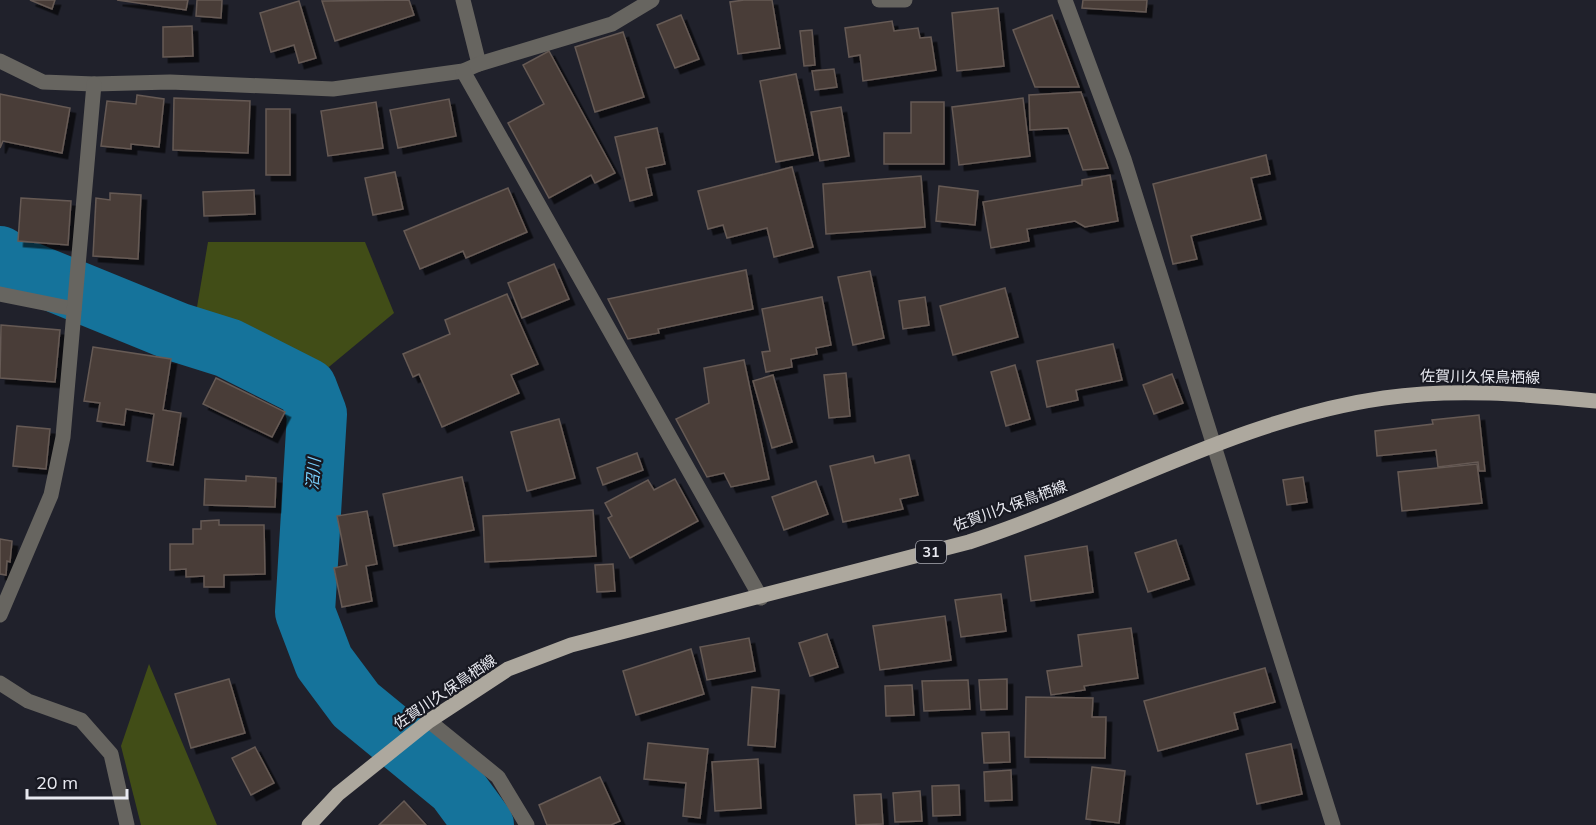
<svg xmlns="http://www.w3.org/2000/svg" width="1596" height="825" font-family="Mulish,'Noto Sans JP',sans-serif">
<defs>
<filter id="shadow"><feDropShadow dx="5.5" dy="5.5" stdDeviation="0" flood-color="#0009"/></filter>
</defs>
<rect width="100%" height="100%" fill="#20212b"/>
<!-- green -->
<g fill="#414d17">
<path d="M208,242H365L394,313L324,371L196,313Z"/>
<path d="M149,664L217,825H141L121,746Z"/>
</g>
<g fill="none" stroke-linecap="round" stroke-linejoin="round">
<!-- river -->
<path stroke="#15739b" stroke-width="60" d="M0,256L10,264L177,332L228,348L307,388L317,414L305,612L324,662L356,705L456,787L484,825"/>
</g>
<!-- building -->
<g fill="#4a3e39" stroke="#665a54" stroke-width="1.5" filter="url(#shadow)">
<path d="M30,0H55L52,9Z"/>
<path d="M117,0H188L186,10Z"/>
<path d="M197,0H222L221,18L196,16Z"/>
<path d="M409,0L414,15L335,41L322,1Z"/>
<path d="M744,0H772L780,48L738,54L730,2Z"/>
<path d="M1083,0H1147L1146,12L1082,8Z"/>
<path d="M299,1L316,58L299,63L294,45L271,52L260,13Z"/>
<path d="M998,8L1004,66L957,71L952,13Z"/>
<path d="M681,15L699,59L675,68L657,25Z"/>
<path d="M1052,15L1079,87H1035L1013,30Z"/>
<path d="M892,21L894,31L918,28L920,38L931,37L936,70L863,81L860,55L849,57L845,28Z"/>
<path d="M192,26L193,56L163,57V27Z"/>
<path d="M812,30L815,65L804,66L800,31Z"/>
<path d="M623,32L644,97L595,112L575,47Z"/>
<path d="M549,51L615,173L595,183L591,175L549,198L508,123L544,104L523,65Z"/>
<path d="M834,69L837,87L815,90L812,71Z"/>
<path d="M796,74L813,155L776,162L760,81Z"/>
<path d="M1081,92L1108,168L1083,170L1068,128L1030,130L1029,95Z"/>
<path d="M0,94L70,108L62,153L3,141L0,148Z"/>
<path d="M137,95L164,99L159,147L131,144V149L101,146L107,101L136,104Z"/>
<path d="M174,98L250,101L248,153L173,150Z"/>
<path d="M1023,98L1030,156L959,165L952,107Z"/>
<path d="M449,99L456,136L398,148L390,110Z"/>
<path d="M376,102L383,148L328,156L321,111Z"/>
<path d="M911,102H944V164H884V133H911Z"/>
<path d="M841,107L849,156L820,161L811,112Z"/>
<rect x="266" y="109" width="24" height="66"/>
<path d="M657,128L665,164L646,168L652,195L630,201L615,137Z"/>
<path d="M1266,155L1270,174L1251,178L1261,219L1191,236L1197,259L1173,264L1153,184Z"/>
<path d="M792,167L813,247L774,257L767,228L727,238L723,225L708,229L698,191Z"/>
<path d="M395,172L403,209L373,215L365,178Z"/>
<path d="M1110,175L1118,221L1085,227L1075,221L1027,229L1029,241L991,248L983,202L1082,185V180Z"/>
<path d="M921,176L925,227L826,234L823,184Z"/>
<path d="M939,186L978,191L975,225L936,221Z"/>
<path d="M508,188L527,232L466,258L463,251L420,269L404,231Z"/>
<path d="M254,190L255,214L204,216L203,192Z"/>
<path d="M110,193L141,195L138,259L93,256L96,198L110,200Z"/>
<path d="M21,198L71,201L68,245L18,241Z"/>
<path d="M554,264L569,299L522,318L508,283Z"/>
<path d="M746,270L753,309L658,329L659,333L628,339L608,299Z"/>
<path d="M870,271L884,338L853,345L838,277Z"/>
<path d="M1005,288L1018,337L953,355L940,306Z"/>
<path d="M507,294L538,364L511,375L519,393L442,427L419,374L413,377L403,354L450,334L445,320Z"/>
<path d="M822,297L831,345L816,348L817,354L791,359L792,367L766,372L762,352L770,351L762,309Z"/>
<path d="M925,297L929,325L903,329L899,301Z"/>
<path d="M1,325L60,330L55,382L0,378Z"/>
<path d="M1113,344L1122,380L1076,390L1078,400L1047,407L1037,361Z"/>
<path d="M93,347L171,359L163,410L181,413L173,465L147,461L154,414L126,409L124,425L97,421L100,403L84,401Z"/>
<path d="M744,360L769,479L731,487L724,473L707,477L676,419L709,403L704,368Z"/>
<path d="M1015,365L1030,419L1006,426L991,372Z"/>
<path d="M846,373L850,416L829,418L824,375Z"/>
<path d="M1172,374L1183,403L1154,414L1143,385Z"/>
<path d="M773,375L792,442L772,448L753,381Z"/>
<path d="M216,378L285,412L272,437L203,404Z"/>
<path d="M1479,415L1485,471H1479L1478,462L1438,467L1436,450L1377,456L1375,431L1433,424L1432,420Z"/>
<path d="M559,419L575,478L527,491L511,432Z"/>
<path d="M17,426L50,429L46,469L13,466Z"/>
<path d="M637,453L643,470L603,485L597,468Z"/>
<path d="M909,455L918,495L900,499L903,509L843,522L830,466L873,456L875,463Z"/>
<path d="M1477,464L1482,503L1402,511L1398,472Z"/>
<path d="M246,476L276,478L275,507L204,505L205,479L246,481Z"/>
<path d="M462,477L474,530L394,546L383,494Z"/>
<path d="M1303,477L1307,502L1287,505L1283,480Z"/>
<path d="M675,479L698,521L630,558L608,518L612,516L605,503L648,480L654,490Z"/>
<path d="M816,481L828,514L784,530L772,497Z"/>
<path d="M593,510L596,556L485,562L483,516Z"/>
<path d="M367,511L377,564L366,566L372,601L342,607L334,568L347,565L337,516Z"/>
<path d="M219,520V525H264L265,574L224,575V587H204V576L186,577V569L170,570V544H193V529H201V521Z"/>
<path d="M0,539L12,541L10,562L7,561L6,575L0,574Z"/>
<path d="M1176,540L1189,579L1148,592L1135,553Z"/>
<path d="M1087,546L1093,592L1031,601L1025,556Z"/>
<path d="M613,564L615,591L597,592L595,565Z"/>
<path d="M1001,594L1006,631L961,637L955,600Z"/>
<path d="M945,616L951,660L880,670L873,626Z"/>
<path d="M1131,628L1138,678L1084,686L1085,690L1051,695L1047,671L1082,666L1078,635Z"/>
<path d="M827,634L838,667L810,676L799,643Z"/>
<path d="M749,638L755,671L707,680L700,647Z"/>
<path d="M691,649L704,694L636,715L623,671Z"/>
<path d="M1265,668L1275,702L1234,713L1238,729L1158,751L1144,701Z"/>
<path d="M229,679L245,733L191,748L175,694Z"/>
<path d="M1007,679V709L981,710L979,680Z"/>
<path d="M968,680L970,709L924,711L922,681Z"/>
<path d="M912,685L914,715L886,716L885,686Z"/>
<path d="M752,687L779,690L775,747L748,745Z"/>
<path d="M1026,697L1093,698L1092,717H1106L1105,758L1025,757Z"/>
<path d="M1009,732L1010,762L984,763L982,733Z"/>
<path d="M648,743L708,749L700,818L683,816L686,783L644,779Z"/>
<path d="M1291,744L1302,794L1257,804L1246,754Z"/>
<path d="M255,747L274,783L251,795L232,758Z"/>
<path d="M758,759L761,808L715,811L712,762Z"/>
<path d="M1092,767L1125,771L1119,823L1086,819Z"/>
<path d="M1011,770L1012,800L985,801L984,772Z"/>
<path d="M600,777L620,821L611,825H547L539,805Z"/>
<path d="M959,785L960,815L933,816L932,786Z"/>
<path d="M920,791L922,821L895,822L893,793Z"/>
<path d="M881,794L883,824L856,825L854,795Z"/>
<path d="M404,801L426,825H379Z"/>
</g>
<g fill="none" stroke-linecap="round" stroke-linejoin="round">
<!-- lane -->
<path stroke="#676560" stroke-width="15" d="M463,0L479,64"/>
<!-- street -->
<g stroke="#676560" stroke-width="15">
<path d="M879,0H905"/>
<path d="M1065,0L1124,159L1333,825"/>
<path d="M0,61L43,82L94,84L170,82L333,89L463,71L479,64L612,24L652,0"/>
<path d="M463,71L761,598"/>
<path d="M0,294L74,309"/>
<path d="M0,615L51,495L63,437L94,84"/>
<path d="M0,683L28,701L81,720L111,754L127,825"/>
<path d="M429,721L498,777L527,825"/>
</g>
<!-- primary -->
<path stroke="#ada89e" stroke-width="15" d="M309,825L338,794L429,721L508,669L571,645L969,542C1108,497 1237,419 1384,398C1455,388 1525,394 1596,401"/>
</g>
<g text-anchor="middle" stroke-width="4.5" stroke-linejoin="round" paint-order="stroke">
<!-- shield labels -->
<rect fill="#171821" stroke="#a9aab2" stroke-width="1.5" x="916" y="541" width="30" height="22" rx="4.5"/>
<g font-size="14" font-weight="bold" fill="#e8e9f0">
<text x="931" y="557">31</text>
</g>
<!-- street labels -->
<g font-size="15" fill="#e8e9f0" stroke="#171821">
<text transform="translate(1480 377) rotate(1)" y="5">佐賀川久保鳥栖線</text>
<text transform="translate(1010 506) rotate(-20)" y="5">佐賀川久保鳥栖線</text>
<text transform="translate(445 692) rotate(-34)" y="5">佐賀川久保鳥栖線</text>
</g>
<!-- water labels -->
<g font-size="16" font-style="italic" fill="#79d0fe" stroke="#171821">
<text transform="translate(313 474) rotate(-86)" y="6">沼川</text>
</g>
</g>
<!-- scale -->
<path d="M27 789v9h100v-9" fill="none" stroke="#e8e9f0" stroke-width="3"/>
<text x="36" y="789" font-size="18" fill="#e8e9f0" stroke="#171821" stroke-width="4.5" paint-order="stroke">20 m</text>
</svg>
